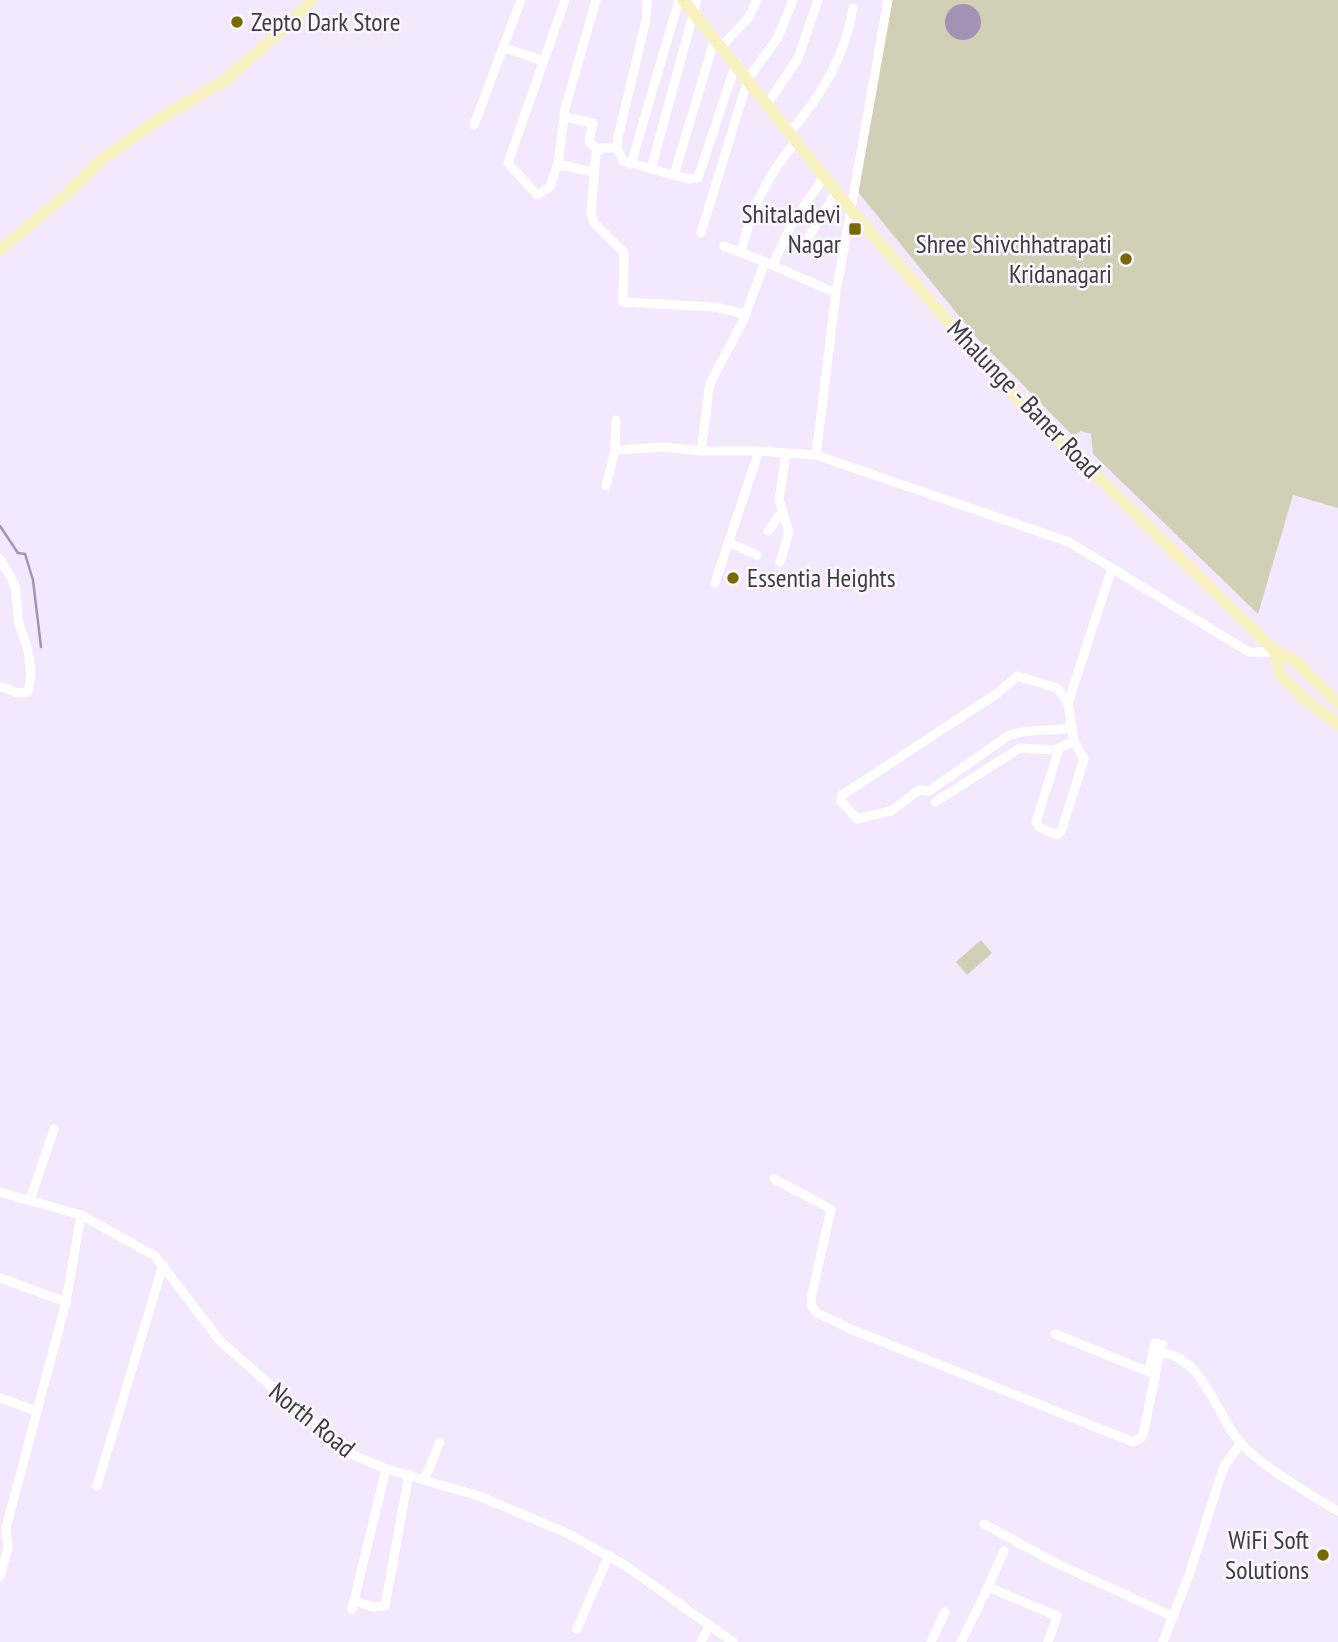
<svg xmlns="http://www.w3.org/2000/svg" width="1338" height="1642" font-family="'PT Sans Narrow',sans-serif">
<rect width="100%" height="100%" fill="#f4e8ff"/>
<!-- grass -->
<g fill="#d2cfb7">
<path d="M892,0H1338V508L1293,495L1258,614L1093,454L1091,434L1081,431L1073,436L977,338L858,192Z"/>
<path d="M981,940L992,953L967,975L956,962Z"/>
</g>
<!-- water -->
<circle fill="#a492b4" cx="963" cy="22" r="18"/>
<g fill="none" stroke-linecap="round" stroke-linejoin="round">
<!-- stream -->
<path stroke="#a492b4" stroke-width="2.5" d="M0,526L18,553L25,554L33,580L41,647"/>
<!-- minor -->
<g stroke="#fff" stroke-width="9">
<path d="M565,0L508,163L537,195L550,187L558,164L592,172"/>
<path d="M647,0L646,20L618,137L617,148L623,161L688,179L698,178L736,63"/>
<path d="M888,0L836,293L816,455L1069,542L1249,652H1276"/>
<path d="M722,46L749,17L757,0"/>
<path d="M503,47L543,61"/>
<path d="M768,103L798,58L818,0"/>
<path d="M564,117L593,123L589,142L599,150"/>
<path d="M474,125L521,0"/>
<path d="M790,132C822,95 845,56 853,8"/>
<path d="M617,148H602L596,153L591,214L594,223L624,253L623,302L715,307L745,314"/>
<path d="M558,164L565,109L596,0"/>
<path d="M631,164L679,0"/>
<path d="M651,169L697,0"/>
<path d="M674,175L715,38"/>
<path d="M701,233L748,79L778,37L793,0"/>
<path d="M805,243L837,191"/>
<path d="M724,246L765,262"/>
<path d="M741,253C751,209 768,174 797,141"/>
<path d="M773,265L792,223L825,176"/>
<path d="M616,420L615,450L664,447L701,451"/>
<path d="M759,451H701L710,383L743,321L765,262L836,293"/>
<path d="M606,486L615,450"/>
<path d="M768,531L782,512"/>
<path d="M728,542L757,555"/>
<path d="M0,559L15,585L19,624L28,650L31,674L28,692L18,693L2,687"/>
<path d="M780,562L789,532L779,500L786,453"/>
<path d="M715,583L759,451L816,455"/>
<path d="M1068,703L1057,688L1017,676L998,693L842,795L841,801L857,819L891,811L919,790L929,791L1008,736C1028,728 1051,732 1072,727"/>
<path d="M1059,749L1036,822L1039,827L1057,835L1062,829L1084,759L1074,741L1068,703L1112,568"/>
<path d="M935,802L1020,748L1054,750L1074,741"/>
<path d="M774,1179L831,1209L812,1294L811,1305L817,1313L853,1330L1133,1442L1141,1438L1144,1430L1160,1352C1205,1358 1214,1412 1240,1442C1257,1463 1314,1497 1338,1511"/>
<path d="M0,1192L81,1215L155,1256L220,1341L346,1452L386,1469L479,1496L569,1534L626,1566L733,1642"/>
<path d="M30,1200L54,1129"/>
<path d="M0,1278L66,1302"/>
<path d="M1055,1334L1149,1372L1155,1343L1163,1345"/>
<path d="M0,1398L36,1411"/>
<path d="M425,1478L440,1442"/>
<path d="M97,1486L163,1265"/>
<path d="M984,1524L1054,1562L1174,1617"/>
<path d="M1004,1551L988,1587L1057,1616L1048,1642"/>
<path d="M0,1576L8,1547L6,1528L66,1302L81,1215"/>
<path d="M354,1601L373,1607L385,1606L409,1474"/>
<path d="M352,1609L386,1469"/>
<path d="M577,1629L609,1555"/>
<path d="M701,1642L709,1627"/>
<path d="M931,1642L945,1612"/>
<path d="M961,1642L988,1587"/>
<path d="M1163,1642L1189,1575L1224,1466L1241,1443"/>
</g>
<!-- secondary -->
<g stroke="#f9f2c0" stroke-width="12">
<path d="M683,0L851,210L999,380L1276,652L1293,659L1338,703"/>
<path d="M0,250L71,190L101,160L162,117L224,81L302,12L311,0"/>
<path d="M1276,652L1280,675L1307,701L1338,724"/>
</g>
</g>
<!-- markers -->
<g fill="#776a02" stroke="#fcf9fe" stroke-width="2.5">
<circle cx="237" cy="22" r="7"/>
<rect x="848" y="222" width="14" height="14" rx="3.5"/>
<circle cx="1126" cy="259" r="7"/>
<circle cx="733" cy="578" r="7"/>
<circle cx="1323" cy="1555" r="7"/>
</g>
<g text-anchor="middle" stroke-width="5" stroke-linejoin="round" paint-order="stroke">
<!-- poi labels -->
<g font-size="26" fill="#3f3a43" stroke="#fcf9fe" text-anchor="end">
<text x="251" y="31" text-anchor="start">Zepto Dark Store</text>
<text x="841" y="223">Shitaladevi<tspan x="841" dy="30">Nagar</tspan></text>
<text x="1112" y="253">Shree Shivchhatrapati<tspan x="1112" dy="30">Kridanagari</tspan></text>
<text x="747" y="587" text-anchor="start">Essentia Heights</text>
<text x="1309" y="1549">WiFi Soft<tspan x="1309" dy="30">Solutions</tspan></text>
</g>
<!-- street labels -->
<g font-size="26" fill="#3f3a43" stroke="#fcf9fe">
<text transform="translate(1024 399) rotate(46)" y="9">Mhalunge - Baner Road</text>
<text transform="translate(312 1420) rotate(39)" y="9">North Road</text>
</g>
</g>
</svg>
